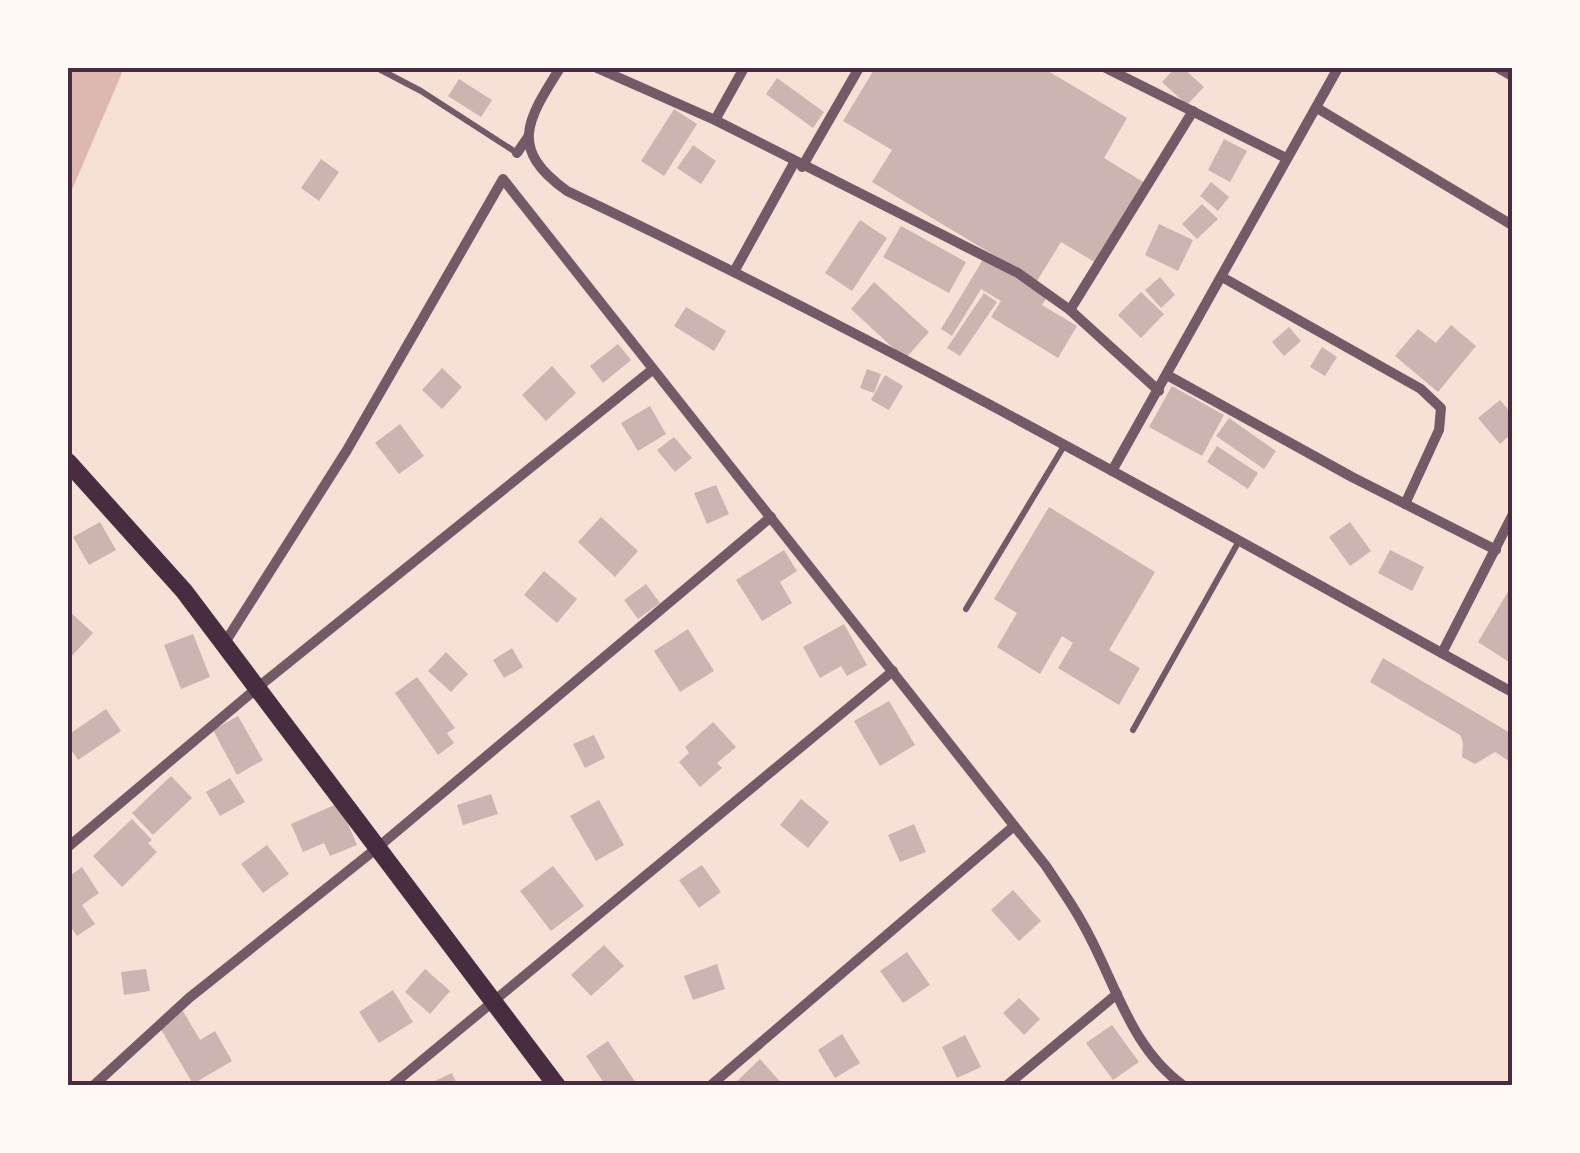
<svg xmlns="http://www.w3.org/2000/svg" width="1580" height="1153" font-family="'Source Serif 4',serif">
<rect width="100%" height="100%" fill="#f7e1d7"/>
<!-- water -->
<path fill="#dcb8b0" d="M68,68H124L68,199Z"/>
<!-- building -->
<g fill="#ccb4b1">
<path d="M875,68H1043L1127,118L1104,158L1145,183L1098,264L1061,242L1037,281L872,182L892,150L843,121Z"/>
<path d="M1175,68H1183L1204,87L1187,105L1162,82Z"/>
<path d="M777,78L824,112L813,128L766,94Z"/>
<path d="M459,79L492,100L481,117L448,96Z"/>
<path d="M674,109L697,124L664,176L641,161Z"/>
<path d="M1224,139L1247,151L1230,182L1208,170Z"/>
<path d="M693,145L716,161L701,184L677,168Z"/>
<path d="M321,159L339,172L319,201L301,188Z"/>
<path d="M1211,182L1229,197L1218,211L1200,196Z"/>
<path d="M1202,204L1218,219L1197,239L1182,224Z"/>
<path d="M860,220L887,238L852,291L825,273Z"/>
<path d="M1159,224L1193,240L1178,271L1145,255Z"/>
<path d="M901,226L966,262L949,293L883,257Z"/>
<path d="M984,258L1047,297L1042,305L1077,326L1058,358L991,317L1001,301L981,289L952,336L941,329Z"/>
<path d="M1160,277L1175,295L1161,308L1145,290Z"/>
<path d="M874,282L929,332L905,359L851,309Z"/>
<path d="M1141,292L1164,314L1141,338L1118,315Z"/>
<path d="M984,293L997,302L960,356L947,348Z"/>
<path d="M686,307L726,331L714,351L674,326Z"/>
<path d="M1451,325L1476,346L1438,392L1395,356L1418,329L1436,343Z"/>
<path d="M1289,327L1301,341L1284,356L1272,342Z"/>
<path d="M618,344L631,360L603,383L590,366Z"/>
<path d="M1322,347L1337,357L1325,376L1310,367Z"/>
<path d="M552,366L576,393L546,421L522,395Z"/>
<path d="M442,368L462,387L442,409L422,390Z"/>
<path d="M867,369L881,374L874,393L860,388Z"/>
<path d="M885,375L903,386L889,410L871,400Z"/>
<path d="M1172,386L1224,415L1202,456L1149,427Z"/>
<path d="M1500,400L1512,414V433L1500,444L1478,418Z"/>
<path d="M650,406L666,434L638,451L621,423Z"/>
<path d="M1229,418L1276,451L1264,469L1216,436Z"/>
<path d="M400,424L424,456L399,474L375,443Z"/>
<path d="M674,437L692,458L675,472L657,450Z"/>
<path d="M1217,446L1258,473L1248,489L1207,462Z"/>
<path d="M716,485L729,514L707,524L694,493Z"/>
<path d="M1049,507L1155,572L1109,650L1140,668L1119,705L1058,668L1073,643L1062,636L1040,674L997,647L1017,613L994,599Z"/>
<path d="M601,517L638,551L615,577L578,542Z"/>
<path d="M100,522L116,550L89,565L73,537Z"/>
<path d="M1350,522L1371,551L1350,566L1329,537Z"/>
<path d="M784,550L797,571L780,582L792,603L762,621L736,580Z"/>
<path d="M1390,550L1424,567L1412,591L1378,573Z"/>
<path d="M544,571L577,599L557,623L524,595Z"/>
<path d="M646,584L660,603L638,619L624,600Z"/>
<path d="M1512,585V664L1478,642Z"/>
<path d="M68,610L93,633L70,658L68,655Z"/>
<path d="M844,624L867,665L847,676L841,666L820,678L803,647Z"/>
<path d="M688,629L714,671L680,692L654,651Z"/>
<path d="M193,634L210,677L181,689L164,645Z"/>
<path d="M512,648L523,667L504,678L493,660Z"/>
<path d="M446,652L468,674L451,692L428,671Z"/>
<path d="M1383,658L1512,734V763L1495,752L1475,764L1462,757L1463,743L1460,735L1370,682Z"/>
<path d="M417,677L455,728L447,733L454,743L438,755L395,693Z"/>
<path d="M889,701L915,745L880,766L854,721Z"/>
<path d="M106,709L121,731L78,760L68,745V735Z"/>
<path d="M238,716L263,760L237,775L213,730Z"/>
<path d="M713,722L736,747L717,763L722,768L700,787L679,762L689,753L685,747Z"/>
<path d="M594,735L605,758L585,768L573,744Z"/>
<path d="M171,776L192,798L153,835L132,813Z"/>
<path d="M230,778L245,802L220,816L206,792Z"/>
<path d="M491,794L498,814L463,825L457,805Z"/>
<path d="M801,799L829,822L808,848L780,825Z"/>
<path d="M599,800L624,845L596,861L570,816Z"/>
<path d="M339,803L357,845L330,856L324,843L303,852L291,824Z"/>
<path d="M132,819L152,840L148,843L157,852L122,887L93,856Z"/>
<path d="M914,824L926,852L900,862L888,835Z"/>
<path d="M267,845L289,874L263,893L241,864Z"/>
<path d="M702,865L721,892L699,908L679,880Z"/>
<path d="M553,866L584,906L551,931L520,891Z"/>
<path d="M82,867L99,893L82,905L95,924L77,936L68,923V877Z"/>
<path d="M1013,890L1041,921L1019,941L991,910Z"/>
<path d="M604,945L624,966L591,996L571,975Z"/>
<path d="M907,952L930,985L903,1003L880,971Z"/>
<path d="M717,964L725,989L693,1000L684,976Z"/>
<path d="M146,969L150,991L124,995L121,972Z"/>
<path d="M425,969L450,991L430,1014L405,992Z"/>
<path d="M393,990L413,1022L379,1043L359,1012Z"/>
<path d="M1019,998L1040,1019L1024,1035L1003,1013Z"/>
<path d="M183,1011L200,1040L215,1031L232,1061L193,1084L159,1026Z"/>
<path d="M1112,1025L1139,1062L1113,1080L1086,1043Z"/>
<path d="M842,1034L860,1063L835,1078L818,1050Z"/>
<path d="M965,1035L981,1067L957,1078L942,1047Z"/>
<path d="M608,1041L638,1086H606L586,1056Z"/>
<path d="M760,1059L784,1086H732Z"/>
<path d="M452,1073L458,1086H424Z"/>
</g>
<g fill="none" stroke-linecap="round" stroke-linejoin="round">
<!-- service -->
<g stroke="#755966" stroke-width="6">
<path d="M377,68L421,91L517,153"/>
<path d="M966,609L1064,446"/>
<path d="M1133,730L1239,541"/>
</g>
<!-- minor -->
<g stroke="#755966" stroke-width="10">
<path d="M560,68C527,120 508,149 567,191C890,343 1200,519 1512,692"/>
<path d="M597,68L715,120L1018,273L1070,310L1159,391"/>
<path d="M1106,68L1286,158"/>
<path d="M1498,68L1512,76"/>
<path d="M1317,108L1512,225"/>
<path d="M715,120L744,68"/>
<path d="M517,153L528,137"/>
<path d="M802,167L859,68"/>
<path d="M735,270L794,163"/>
<path d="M1222,277L1421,389L1441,408L1439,430L1405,504"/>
<path d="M1070,310L1193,111"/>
<path d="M1167,375L1352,477L1496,550"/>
<path d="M1112,471L1338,68"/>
<path d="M224,644L347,450L503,179L1046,866C1059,886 1073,905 1084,926C1115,981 1130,1048 1184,1086"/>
<path d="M1442,653L1512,516"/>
<path d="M68,847L257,688L652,370"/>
<path d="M93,1086L189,998L377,848L771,517"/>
<path d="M391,1086L893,671"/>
<path d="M710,1086L1014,826"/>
<path d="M1006,1086L1117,994"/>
</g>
<!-- secondary -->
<path stroke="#4a2c40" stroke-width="18" d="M68,462L184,591L557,1086"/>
</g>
<!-- border -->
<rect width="1580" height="1153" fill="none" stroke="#fffaf5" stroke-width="140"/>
<rect x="70" y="70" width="1440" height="1013" fill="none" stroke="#4a2c40" stroke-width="4"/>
</svg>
